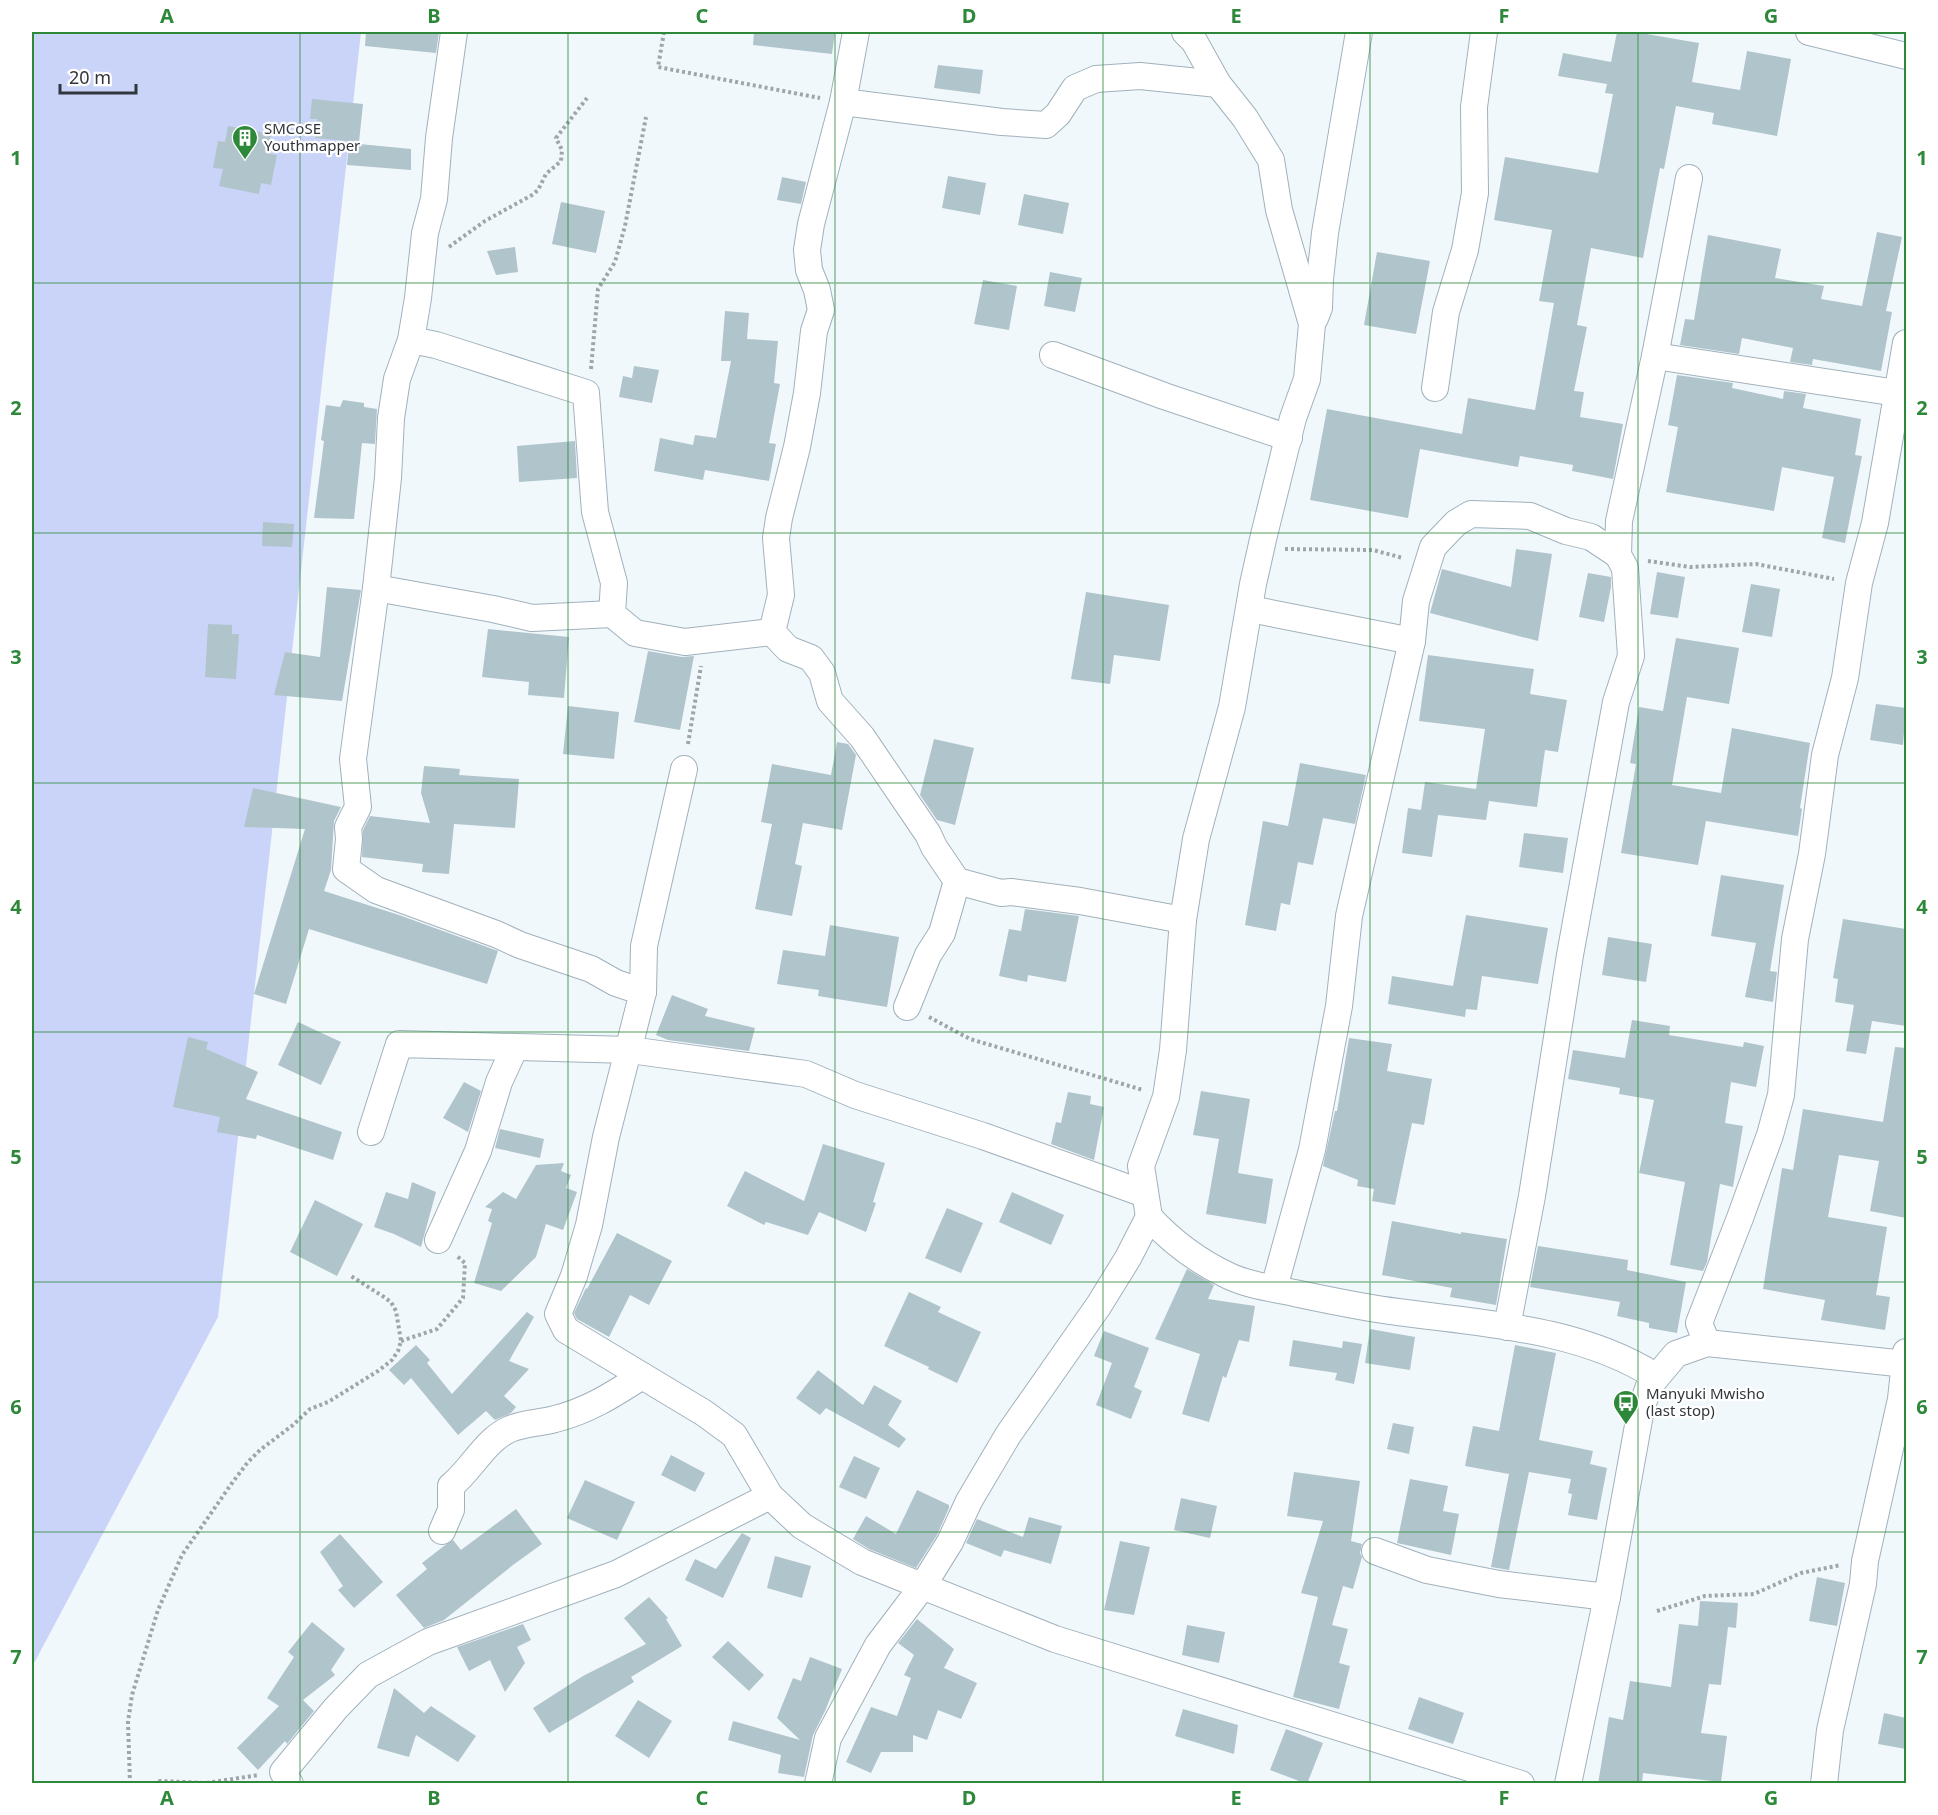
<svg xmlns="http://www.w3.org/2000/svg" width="1938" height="1815" font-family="'Noto Sans',sans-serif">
<rect width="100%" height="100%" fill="#f1f8fc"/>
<!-- green -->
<path fill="#cad4f9" d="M32,32H361L218,1317L32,1667Z"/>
<!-- building -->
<g fill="#b0c4cb">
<path d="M366,32H439L436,53L365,46Z"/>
<path d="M754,32H835L832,54L753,45Z"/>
<path d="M1617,32H1635L1699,43L1692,82L1740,90L1747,51L1791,59L1777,136L1712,124L1714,113L1676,106L1664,169L1660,168L1643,258L1591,248L1577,325L1587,327L1574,391L1584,392L1580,417L1623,424L1613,479L1572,471L1573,465L1520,456L1518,467L1420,449L1408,518L1310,500L1327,409L1462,434L1468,398L1535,410L1554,303L1539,301L1552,230L1494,220L1505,157L1598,173L1613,94L1605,93L1607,84L1558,76L1563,53L1611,62Z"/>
<path d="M938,65L983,70L980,94L934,88Z"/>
<path d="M312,99L363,104L359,142L315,138L317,119H310Z"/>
<path d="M228,126L271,134L267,153L277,155L271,185L261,183L259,194L219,186L223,169L213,168L218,141L225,142Z"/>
<path d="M349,143L411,149V170L347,165Z"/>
<path d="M948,176L986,183L980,215L942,208Z"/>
<path d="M782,177L806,182L801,204L777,200Z"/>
<path d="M1024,194L1069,203L1063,234L1018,225Z"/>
<path d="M561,202L605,211L596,253L552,244Z"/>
<path d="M1877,232L1902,237L1886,311L1892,312L1881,371L1813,359L1812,365L1790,362L1793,348L1742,338L1739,354L1680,345L1685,319L1694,320L1708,235L1781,249L1775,278L1824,286L1821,299L1862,306Z"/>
<path d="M515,247L518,272L496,275L487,251Z"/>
<path d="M1377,252L1430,261L1416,334L1364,325Z"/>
<path d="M1050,272L1082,278L1075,312L1044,306Z"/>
<path d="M983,280L1017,286L1009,330L974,324Z"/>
<path d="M725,311L749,313L747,339L778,341L774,383L780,384L769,443L776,444L769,481L705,470L703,480L654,471L660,438L693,445L695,435L716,438L731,361H721Z"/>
<path d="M634,366L659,370L652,403L619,397L623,376L632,378Z"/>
<path d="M1677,375L1733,383L1732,388L1783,399L1784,391L1806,394L1803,408L1861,419L1855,455L1862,456L1845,543L1822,538L1834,477L1782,467L1774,511L1666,492L1678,427L1668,425Z"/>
<path d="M343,400L364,403V407L377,409L375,444L362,443L354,519L314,518L324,441L321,440L326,405L340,407Z"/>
<path d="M575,441L577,478L519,482L517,446Z"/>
<path d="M263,522L294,524L292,547L262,546Z"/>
<path d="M1516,549L1552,554L1538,641L1430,613L1442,569L1511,587Z"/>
<path d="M1657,572L1685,577L1678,618L1650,614Z"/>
<path d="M1588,573L1611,577V587L1604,622L1579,617Z"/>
<path d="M1751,584L1780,589L1772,637L1742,632Z"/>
<path d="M327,587L361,590L342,701L274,695L285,652L320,657Z"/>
<path d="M1086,592L1169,605L1160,661L1114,655L1110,684L1071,679Z"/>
<path d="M208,624L232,625V634H239L236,679L205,677Z"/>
<path d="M488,629L569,637L564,698L528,695L529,682L482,677Z"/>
<path d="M1676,638L1739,648L1729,704L1687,697L1672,785L1721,793L1732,728L1810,743L1800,808L1802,809L1798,836L1706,821L1698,865L1621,853L1636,764L1630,763L1639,707L1663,711Z"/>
<path d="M648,651L682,657L694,656L680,730L634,722Z"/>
<path d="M1428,655L1534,669L1530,694L1567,700L1558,752L1545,750L1537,807L1489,801L1486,820L1438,815L1432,857L1402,853L1408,808L1421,810L1425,782L1476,789L1485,729L1419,721Z"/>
<path d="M1876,704L1906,708L1903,745L1870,740Z"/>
<path d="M568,706L619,712L614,759L563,754Z"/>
<path d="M934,739L974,748L955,825L937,820L920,795Z"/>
<path d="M837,742L848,744L856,755L842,830L803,823L795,864L802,866L792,916L755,909L772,824L761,822L772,764L831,775Z"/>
<path d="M1300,763L1366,775L1355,824L1323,818L1313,865L1298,862L1290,905L1281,903L1276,931L1245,925L1263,821L1288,826Z"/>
<path d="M424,766L460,769L459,775L519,779L515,828L454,824L449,874L422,872L423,864L362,857L363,830L370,816L430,823L421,793Z"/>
<path d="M253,788L341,807L334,821L331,870L324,891L399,915L498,951L487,984L309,929L286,1004L254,994L305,829L244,827Z"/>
<path d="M1524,833L1568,838L1563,873L1519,867Z"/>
<path d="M1721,875L1784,885L1770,971L1777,972L1773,1002L1745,997L1756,943L1711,936Z"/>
<path d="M1025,909L1079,916L1066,982L1028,975L1027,982L999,976L1009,929L1021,931Z"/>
<path d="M1466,915L1548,928L1538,984L1482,976L1477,1010L1466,1009L1465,1017L1388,1004L1392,976L1453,986Z"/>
<path d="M1843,919L1906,929V1026L1872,1021L1866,1054L1846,1051L1854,1005L1835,1002L1838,979L1833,978Z"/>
<path d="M830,925L899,937L887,1007L818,996L819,990L777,984L783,950L825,956Z"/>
<path d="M1608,937L1652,944L1646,982L1602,975Z"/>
<path d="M672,995L708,1009L705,1016L755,1028L749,1051L668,1040L656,1035Z"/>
<path d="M1632,1020L1670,1026L1669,1035L1743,1047L1744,1042L1764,1046L1756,1087L1731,1082L1725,1123L1743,1126L1733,1187L1720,1184L1707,1262L1703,1271L1670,1265L1685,1182L1639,1173L1654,1100L1619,1094L1620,1088L1568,1079L1573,1050L1625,1058Z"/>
<path d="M298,1022L341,1042L321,1085L278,1065Z"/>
<path d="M188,1037L208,1042L206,1049L258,1072L246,1099L342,1132L333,1160L257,1135L256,1139L217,1132L220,1117L173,1107Z"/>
<path d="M1349,1038L1392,1044L1387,1071L1432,1079L1424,1125L1412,1123L1395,1205L1372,1201L1374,1189L1357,1186L1358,1180L1323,1166L1335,1111H1337Z"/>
<path d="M1895,1047L1906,1048V1218L1870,1211L1879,1161L1839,1155L1828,1217L1887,1227L1876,1295L1890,1297L1885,1330L1821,1320L1825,1300L1763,1289L1782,1168L1793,1170L1803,1109L1883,1122Z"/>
<path d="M464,1082L481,1091L468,1132L443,1118Z"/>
<path d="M1201,1091L1250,1099L1238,1173L1273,1179L1266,1224L1206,1214L1219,1139L1193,1135Z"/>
<path d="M1068,1092L1091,1096L1090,1104L1104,1107L1094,1160L1051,1144L1056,1122L1061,1123Z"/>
<path d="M500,1129L544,1139L540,1158L495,1148Z"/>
<path d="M823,1144L885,1163L873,1202L876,1203L866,1232L819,1212L808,1235L766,1222L764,1225L727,1206L745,1171L804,1201Z"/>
<path d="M564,1163L561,1171L571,1175L566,1188L577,1192L563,1230L546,1224L536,1257L501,1291L474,1283L492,1223L488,1221L492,1209L485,1207L503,1192L516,1199L536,1165Z"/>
<path d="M412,1182L436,1192L421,1247L394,1234L374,1227L386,1192L408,1199Z"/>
<path d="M1012,1192L1064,1215L1051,1245L999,1222Z"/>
<path d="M315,1200L363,1224L337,1276L290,1252Z"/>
<path d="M947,1208L983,1223L961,1273L925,1258Z"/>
<path d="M1392,1221L1461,1234V1232L1507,1239L1496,1305L1450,1297L1452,1288L1382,1275Z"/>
<path d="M617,1233L672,1261L649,1305L630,1295L609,1337L577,1319L574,1313L586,1288L587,1289Z"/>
<path d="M1538,1246L1628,1260L1627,1270L1686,1282L1677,1333L1649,1328V1323L1617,1316L1620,1302L1530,1287Z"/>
<path d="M1187,1269L1214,1285L1208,1299L1255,1306L1249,1342L1239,1340L1226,1378L1223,1376L1209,1422L1182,1414L1200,1354L1155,1339Z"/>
<path d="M909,1292L941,1307L938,1312L981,1332L957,1383L928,1369L929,1367L884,1346Z"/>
<path d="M527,1312L534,1317L509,1361L529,1369L504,1396L516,1407L511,1413L495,1420L486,1411L458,1435L411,1378L404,1385L389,1370L416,1345L430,1360L427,1363L452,1394Z"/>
<path d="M1370,1329L1415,1337L1410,1370L1365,1363Z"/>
<path d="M1104,1331L1149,1348L1134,1387L1142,1391L1131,1419L1096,1405L1112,1363L1094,1356Z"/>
<path d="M1293,1340L1342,1348L1343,1341L1362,1344L1354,1384L1335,1380L1337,1373L1289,1366Z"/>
<path d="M1515,1345L1556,1353L1539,1440L1593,1451L1590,1464L1607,1468L1597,1520L1568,1515L1572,1494L1568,1493L1571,1479L1529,1472L1509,1570L1491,1567L1509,1474L1465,1466L1473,1426L1499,1431Z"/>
<path d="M818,1370L863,1405L874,1385L902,1401L888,1425L906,1439L899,1448L826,1408L820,1415L796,1398Z"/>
<path d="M1393,1423L1414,1427L1409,1454L1387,1449Z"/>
<path d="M671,1455L705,1473L695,1492L661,1475Z"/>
<path d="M854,1456L880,1468L866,1499L839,1487Z"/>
<path d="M1294,1472L1360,1481L1351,1541L1362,1544L1360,1553L1362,1557L1353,1589L1343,1586L1332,1625L1348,1629L1339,1663L1350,1666L1339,1709L1293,1697L1318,1597L1301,1593L1323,1521L1287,1516Z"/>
<path d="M1410,1479L1448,1486L1443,1511L1459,1514L1451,1555L1397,1543Z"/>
<path d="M585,1480L635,1502L617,1540L567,1518Z"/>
<path d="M917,1490L949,1505V1508L937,1535L916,1568L869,1549L853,1539L866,1516L896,1534Z"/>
<path d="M1181,1498L1217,1506L1210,1538L1174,1530Z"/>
<path d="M516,1509L542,1544L513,1565L444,1620L424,1628L396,1595L427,1569L422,1563L444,1546L453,1540L461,1550Z"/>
<path d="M1029,1517L1062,1526L1051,1564L1004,1550L1001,1557L966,1543L977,1519L1023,1537Z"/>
<path d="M742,1533L751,1538L723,1598L685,1580L695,1559L716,1569Z"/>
<path d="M340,1534L383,1582L354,1608L338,1590L343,1586L320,1552Z"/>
<path d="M1120,1541L1150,1547L1134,1615L1104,1610Z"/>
<path d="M775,1556L811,1566L802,1598L767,1588Z"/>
<path d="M1817,1577L1845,1583L1837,1626L1809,1621Z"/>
<path d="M649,1597L668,1618L666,1619L682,1646L631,1677L634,1682L549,1733L533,1708L583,1676L646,1644L624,1618Z"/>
<path d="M1700,1601L1738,1603L1736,1628L1728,1627L1721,1685L1709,1684L1701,1733L1727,1736L1721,1782L1643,1773L1642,1784H1598L1609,1717L1623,1720L1630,1681L1671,1687L1679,1624L1698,1626Z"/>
<path d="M917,1619L954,1649L944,1668L977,1683L961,1719L938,1710L927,1740L913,1735V1752H881L871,1773L846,1762L871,1707L897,1716L911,1678L904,1675L914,1655L898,1643Z"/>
<path d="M312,1622L345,1649L331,1670L335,1675L303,1700L314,1711L287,1744L285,1741L258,1770L237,1748L279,1706L267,1698L294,1657L288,1652Z"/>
<path d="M523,1624L531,1640L517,1647L525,1663L505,1692L490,1660L469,1671L457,1647Z"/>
<path d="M1187,1625L1225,1632L1219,1663L1182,1655Z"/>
<path d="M728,1641L764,1675L749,1691L712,1657Z"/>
<path d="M810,1657L842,1669L825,1711L813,1735L804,1777L778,1773L781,1755L728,1740L733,1721L800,1740L777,1718L793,1678L801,1681Z"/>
<path d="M394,1688L424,1713L431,1706L476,1736L458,1762L416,1735L409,1757L377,1748Z"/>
<path d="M1419,1697L1464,1713L1453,1744L1408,1729Z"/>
<path d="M638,1700L672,1721L649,1758L615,1736Z"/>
<path d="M1183,1709L1238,1725L1234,1754L1175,1736Z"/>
<path d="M1884,1713L1906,1718V1749L1878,1744Z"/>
<path d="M1286,1729L1323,1743L1307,1784L1270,1770Z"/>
</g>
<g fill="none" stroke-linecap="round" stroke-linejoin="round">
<defs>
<g id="minor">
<path d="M454,32L439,138L434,199L425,233L418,298L411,340L397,379L391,418L388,478L376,588L353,759L358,807L348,827L349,839L346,869L376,890L496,934L520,945L591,969L616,983L643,992L606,1137L589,1225L574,1276L558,1314L566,1330L704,1413L734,1435L770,1496L802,1526L862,1562L1055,1639L1521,1784"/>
<path d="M856,32L843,102L811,224L807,250L809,270L817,290L821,310L814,331L807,393L797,447L779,518L776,538L781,595L772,632L788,649L811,658L822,673L830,701L862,737L928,834L934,847L957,881L1001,893L1011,892L1080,901L1183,920"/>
<path d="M1185,32L1194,41L1218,84L1245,118L1271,160L1279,210L1312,324L1307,379L1293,418L1264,535L1253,584L1232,707L1196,839L1183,920L1173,1050L1166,1097L1141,1166L1149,1217C1171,1241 1199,1262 1229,1276C1250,1286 1277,1289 1299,1294C1332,1301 1365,1308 1398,1312C1485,1324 1579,1328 1655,1376"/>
<path d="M1809,32L1906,56"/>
<path d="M843,102L1002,122L1046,125L1058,114L1075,88L1096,79L1140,76L1218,84"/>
<path d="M1315,318L1319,308L1320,279L1325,233L1359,32"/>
<path d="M411,340L436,345L586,393L595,512L614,583L612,614L635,633L685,642L772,632"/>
<path d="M1053,355L1164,396L1289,438"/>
<path d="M1655,356L1897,393"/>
<path d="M1435,388L1446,312L1465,250L1475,193L1474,107L1484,32"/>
<path d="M376,588L493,609L532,618L612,614"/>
<path d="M1250,609L1412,641"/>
<path d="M643,992L644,946L684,769"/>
<path d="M907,1007L928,955L942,933L957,881"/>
<path d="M371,1132L399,1044L630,1050L806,1074L855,1095L983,1136L1145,1194"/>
<path d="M438,1240L478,1151L499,1082L515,1047"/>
<path d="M1274,1288L1312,1150L1339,1006L1349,916L1412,641L1416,601L1433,547L1456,523L1471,514L1530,516L1566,531L1591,537L1618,555"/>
<path d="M1507,1327L1532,1196L1570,955L1616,702L1631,656L1625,568L1618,555L1619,521L1655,356L1689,178"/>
<path d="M1707,1343L1699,1323L1740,1218L1770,1135L1781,1095L1795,939L1812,854L1825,755L1845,678L1859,583L1875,523L1906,343"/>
<path d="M442,1531L451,1510V1486C472,1469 485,1440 510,1429C524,1423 541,1423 555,1419C588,1411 614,1394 642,1376"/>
<path d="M1375,1551L1427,1570L1499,1584L1607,1597"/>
<path d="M290,1784L283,1772L336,1708L368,1675L428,1642L616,1574L770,1496"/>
<path d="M818,1784L828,1738L878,1645L922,1587L950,1542L969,1501L1008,1435L1099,1305L1128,1258L1149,1217"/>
<path d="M1568,1784L1607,1597L1641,1409L1649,1386L1676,1354L1707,1343L1906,1364"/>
<path d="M1824,1784L1830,1730L1863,1584L1865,1561L1901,1399L1906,1352"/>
</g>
</defs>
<!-- minor casing -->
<use href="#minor" stroke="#a1b1bc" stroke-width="28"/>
<!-- path -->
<g stroke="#9fa6aa" stroke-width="4" stroke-dasharray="3 3" stroke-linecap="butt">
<path d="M664,32L658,67L820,98"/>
<path d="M449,247L485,221L532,195L538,190L546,174L561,161L562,150L556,138L587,98"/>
<path d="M591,369L598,289L615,262L625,226L646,117"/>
<path d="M1285,549L1373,550L1403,558"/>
<path d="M1648,561L1690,567L1756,564L1834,579"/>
<path d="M688,744L701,666"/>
<path d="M929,1017L970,1039L1143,1090"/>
<path d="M401,1341L437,1329L463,1298L465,1263L457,1256"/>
<path d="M1657,1611L1705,1596L1754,1594L1801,1573L1841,1565"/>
<path d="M130,1784L128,1722L132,1695L158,1610L182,1555L232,1483L248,1462L260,1450L293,1425L310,1409L328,1402L378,1371L392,1360L398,1351L401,1341L396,1311L391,1302L384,1297L351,1276"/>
<path d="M153,1784L160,1781L206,1783L259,1775"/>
</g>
<!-- minor -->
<use href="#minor" stroke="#fff" stroke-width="26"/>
</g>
<!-- grid -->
<path fill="none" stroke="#2d883a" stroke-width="1.5" stroke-opacity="0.55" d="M300,32V1784M568,32V1784M835,32V1784M1103,32V1784M1370,32V1784M1638,32V1784M32,283H1906M32,533H1906M32,783H1906M32,1032H1906M32,1282H1906M32,1532H1906"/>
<!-- icons -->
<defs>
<symbol id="building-pin" viewBox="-11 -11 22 30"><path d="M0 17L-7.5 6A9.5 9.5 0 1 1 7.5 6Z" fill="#2d883a" stroke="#fff"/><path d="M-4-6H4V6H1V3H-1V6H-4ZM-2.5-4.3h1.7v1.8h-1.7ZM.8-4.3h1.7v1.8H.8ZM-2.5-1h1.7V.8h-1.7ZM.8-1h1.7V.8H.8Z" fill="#fff"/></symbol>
<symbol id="bus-pin" viewBox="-11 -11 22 30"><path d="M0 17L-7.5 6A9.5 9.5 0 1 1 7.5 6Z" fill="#2d883a" stroke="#fff"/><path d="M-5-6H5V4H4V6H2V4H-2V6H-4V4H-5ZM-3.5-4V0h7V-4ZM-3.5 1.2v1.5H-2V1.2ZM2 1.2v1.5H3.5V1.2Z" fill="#fff"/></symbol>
</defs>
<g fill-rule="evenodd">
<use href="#building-pin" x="230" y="123" width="30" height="40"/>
<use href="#bus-pin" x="1611" y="1388" width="30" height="40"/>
</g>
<g text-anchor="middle" stroke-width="4.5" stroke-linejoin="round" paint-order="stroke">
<!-- poi labels -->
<g font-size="15" fill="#30363b" stroke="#fff" text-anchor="start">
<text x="264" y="134">SMCoSE<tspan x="264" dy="17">Youthmapper</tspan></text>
<text x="1646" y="1399">Manyuki Mwisho<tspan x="1646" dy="17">(last stop)</tspan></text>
</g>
</g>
<!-- border -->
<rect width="1938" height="1815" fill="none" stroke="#ffffff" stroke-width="66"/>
<!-- scale -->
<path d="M60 84v9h76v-9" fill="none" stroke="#30363b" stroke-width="3"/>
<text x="69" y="84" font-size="18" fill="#30363b" stroke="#ffffff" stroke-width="4.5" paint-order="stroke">20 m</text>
<rect x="33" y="33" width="1872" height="1749" fill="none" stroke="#2d883a" stroke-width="2"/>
<g font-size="20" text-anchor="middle" font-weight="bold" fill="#2d883a">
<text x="167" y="23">A</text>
<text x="434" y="23">B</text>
<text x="702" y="23">C</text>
<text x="969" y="23">D</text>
<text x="1236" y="23">E</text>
<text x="1504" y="23">F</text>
<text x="1771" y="23">G</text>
<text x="16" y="165">1</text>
<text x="1922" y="165">1</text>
<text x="16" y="415">2</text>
<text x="1922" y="415">2</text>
<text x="16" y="664">3</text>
<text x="1922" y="664">3</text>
<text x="16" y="914">4</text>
<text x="1922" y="914">4</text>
<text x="16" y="1164">5</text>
<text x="1922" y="1164">5</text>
<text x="16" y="1414">6</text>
<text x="1922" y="1414">6</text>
<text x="16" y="1664">7</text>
<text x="1922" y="1664">7</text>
<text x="167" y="1805">A</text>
<text x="434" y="1805">B</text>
<text x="702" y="1805">C</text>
<text x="969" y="1805">D</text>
<text x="1236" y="1805">E</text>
<text x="1504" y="1805">F</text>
<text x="1771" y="1805">G</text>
</g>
</svg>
